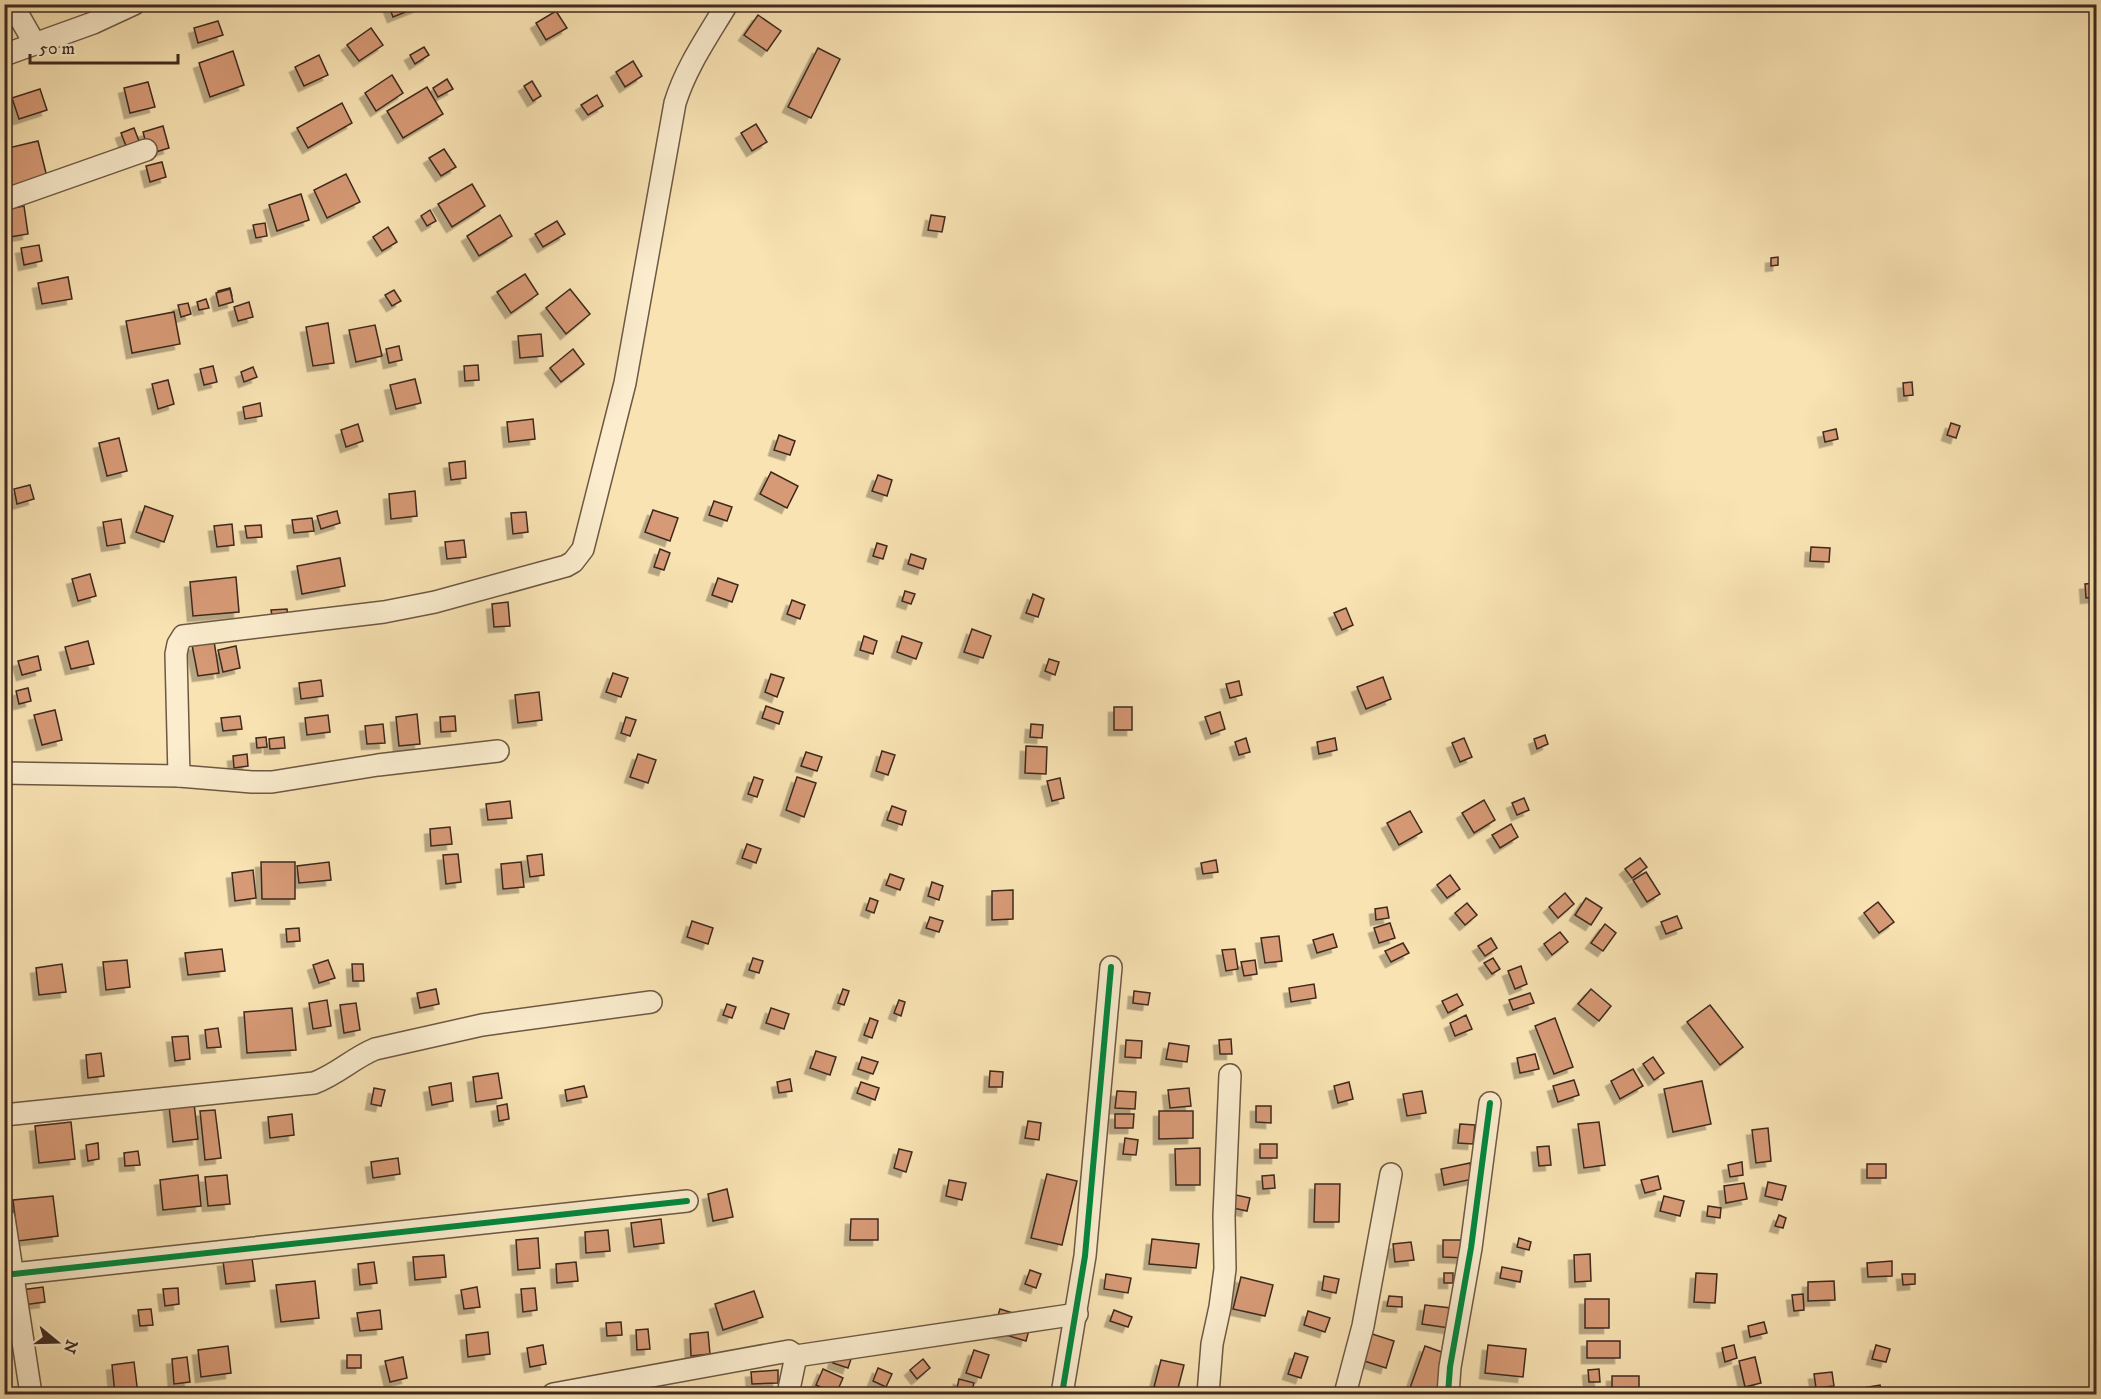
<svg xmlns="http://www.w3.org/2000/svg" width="2101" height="1399" font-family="'IM FELL DW Pica',serif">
<defs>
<filter id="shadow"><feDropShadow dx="-5.5" dy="5.5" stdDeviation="0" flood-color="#0004"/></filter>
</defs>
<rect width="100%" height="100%" fill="#f9e3b3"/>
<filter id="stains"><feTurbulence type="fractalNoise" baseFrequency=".00333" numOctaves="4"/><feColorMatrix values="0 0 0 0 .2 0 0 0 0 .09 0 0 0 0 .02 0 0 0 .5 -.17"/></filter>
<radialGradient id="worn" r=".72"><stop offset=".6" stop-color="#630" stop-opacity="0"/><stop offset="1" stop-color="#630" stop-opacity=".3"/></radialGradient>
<!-- building -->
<g fill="#d79a76" stroke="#3e291f" stroke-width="1.5" filter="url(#shadow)">
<path d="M388,4H423V5L393,17Z"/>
<path d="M556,11L567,28L546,40L536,23Z"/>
<path d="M758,15L781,31L767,51L744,35Z"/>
<path d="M218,21L223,35L198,43L194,28Z"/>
<path d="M371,28L383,45L359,61L347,45Z"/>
<path d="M424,47L429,55L415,64L410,55Z"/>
<path d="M818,48L840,59L811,118L788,107Z"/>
<path d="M233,51L244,85L210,97L199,63Z"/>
<path d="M319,55L328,75L304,86L295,67Z"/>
<path d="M633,61L642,76L625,87L616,72Z"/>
<path d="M392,75L403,93L376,111L365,93Z"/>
<path d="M447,79L453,89L438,97L433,88Z"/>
<path d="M532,81L541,96L533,101L524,86Z"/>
<path d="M148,82L155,107L130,113L124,88Z"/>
<path d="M427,87L443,114L403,138L387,111Z"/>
<path d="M40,89L47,110L19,119L12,98Z"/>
<path d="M597,95L603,106L588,115L581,105Z"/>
<path d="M342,103L352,123L308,148L297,128Z"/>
<path d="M756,124L767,142L752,151L741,133Z"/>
<path d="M163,126L169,148L149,154L143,132Z"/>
<path d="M134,128L139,141L126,146L121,133Z"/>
<path d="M38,141L47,177L11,186L4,159V149Z"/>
<path d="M444,149L456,167L441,176L429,158Z"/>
<path d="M162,162L166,177L150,182L146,166Z"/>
<path d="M346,174L360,202L327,218L314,190Z"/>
<path d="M472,184L485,206L452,227L438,204Z"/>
<path d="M301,194L309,220L277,231L269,205Z"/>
<path d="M24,206L28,234L4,238V210Z"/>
<path d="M430,210L436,221L427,226L421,216Z"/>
<path d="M500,215L512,236L479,256L467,236Z"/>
<path d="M931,215L945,217L942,232L928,230Z"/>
<path d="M557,221L565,234L543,247L535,234Z"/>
<path d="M265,223L267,236L256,238L253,225Z"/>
<path d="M388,227L397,242L382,251L373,237Z"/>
<path d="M39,245L42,261L24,265L21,248Z"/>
<path d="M1778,257V265L1771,266V258Z"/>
<path d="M525,274L538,294L511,313L497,292Z"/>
<path d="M68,277L72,299L42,304L38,283Z"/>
<path d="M230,288L232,296L220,299L218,291Z"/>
<path d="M230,289L233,302L219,306L216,293Z"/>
<path d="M570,289L590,314L566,334L546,308Z"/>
<path d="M394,290L401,301L392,306L385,295Z"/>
<path d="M206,299L209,308L199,310L197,302Z"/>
<path d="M249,302L253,317L238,321L234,307Z"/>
<path d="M188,303L191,314L181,317L178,305Z"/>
<path d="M174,312L180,344L132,353L126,321Z"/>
<path d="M328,323L334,363L313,366L306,327Z"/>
<path d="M375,325L382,356L356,362L349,330Z"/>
<path d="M541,334L543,356L520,358L518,336Z"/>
<path d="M399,346L402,360L389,363L386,349Z"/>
<path d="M573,349L584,364L561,382L550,368Z"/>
<path d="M478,365L479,380L465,381L464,366Z"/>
<path d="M213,366L217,382L204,385L200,369Z"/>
<path d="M253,367L257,377L244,382L241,372Z"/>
<path d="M415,379L421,403L396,409L390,385Z"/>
<path d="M168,380L174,404L158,409L152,384Z"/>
<path d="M1912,382L1913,395L1904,396L1903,383Z"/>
<path d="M260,403L262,416L245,419L243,407Z"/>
<path d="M533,419L535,439L509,442L507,422Z"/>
<path d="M1951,423L1960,426L1956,438L1947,435Z"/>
<path d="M358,424L363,441L346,447L341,430Z"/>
<path d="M1836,429L1838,439L1825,442L1823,432Z"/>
<path d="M779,435L795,441L790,455L774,450Z"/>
<path d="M119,438L127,471L107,476L99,443Z"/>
<path d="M465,461L466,478L451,480L449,463Z"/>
<path d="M771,472L798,486L787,508L760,494Z"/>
<path d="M878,475L892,480L887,496L872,491Z"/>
<path d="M30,485L34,499L17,504L14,489Z"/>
<path d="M415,491L417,516L391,519L389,494Z"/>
<path d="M714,501L732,507L727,521L709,515Z"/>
<path d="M145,506L173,516L164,542L136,532Z"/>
<path d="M653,510L678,518L670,541L645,532Z"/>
<path d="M337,511L340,523L321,529L317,516Z"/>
<path d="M526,512L528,532L513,534L511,513Z"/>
<path d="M312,518L314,531L294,533L292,520Z"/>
<path d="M121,519L125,543L107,546L103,522Z"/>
<path d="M232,524L234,545L217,547L214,526Z"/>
<path d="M261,525L262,537L247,538L245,526Z"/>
<path d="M464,540L466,557L447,559L445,542Z"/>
<path d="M877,543L887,546L883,559L873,556Z"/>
<path d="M1811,547L1830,548L1829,562L1810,561Z"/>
<path d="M660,549L670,553L664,570L654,567Z"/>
<path d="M911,554L926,559L923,569L908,564Z"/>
<path d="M340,558L345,586L302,594L297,566Z"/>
<path d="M90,574L96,596L78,601L72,579Z"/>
<path d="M236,577L239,612L193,616L190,582Z"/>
<path d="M718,578L738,585L732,602L712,595Z"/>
<path d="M2096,583V597L2086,598L2085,584Z"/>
<path d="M905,591L915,594L911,604L902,601Z"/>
<path d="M1033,594L1044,599L1038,617L1026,613Z"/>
<path d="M792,600L805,605L800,619L787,614Z"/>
<path d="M508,602L510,626L494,627L492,604Z"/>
<path d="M1346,608L1353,625L1342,630L1334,613Z"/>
<path d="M287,609L288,619L273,621L271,610Z"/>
<path d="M972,629L991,636L983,658L964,652Z"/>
<path d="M864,636L877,641L873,654L860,650Z"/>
<path d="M902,636L922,643L916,659L897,652Z"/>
<path d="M88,641L94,664L71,669L65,647Z"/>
<path d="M214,641L219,673L198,676L192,645Z"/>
<path d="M236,646L240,668L223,672L218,650Z"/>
<path d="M38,656L41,670L22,675L18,661Z"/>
<path d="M1049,659L1059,662L1055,675L1045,671Z"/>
<path d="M613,673L628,678L621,697L606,692Z"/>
<path d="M771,674L784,678L777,697L765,692Z"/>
<path d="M1383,677L1391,699L1366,709L1357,687Z"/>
<path d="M321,680L323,696L301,699L299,683Z"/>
<path d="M1239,681L1242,695L1230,698L1226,684Z"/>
<path d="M28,688L31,701L19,704L16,691Z"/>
<path d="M539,692L542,720L518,723L515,695Z"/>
<path d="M766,706L783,712L779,724L762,718Z"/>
<rect x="1114" y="707" width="18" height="23"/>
<path d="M55,710L62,740L42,745L34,715Z"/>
<path d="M1220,712L1225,729L1211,734L1205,717Z"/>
<path d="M417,714L420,744L399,746L396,717Z"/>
<path d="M328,715L330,732L307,735L305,718Z"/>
<path d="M240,716L242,729L223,731L221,718Z"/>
<path d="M455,716L456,731L441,732L440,717Z"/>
<path d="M626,717L636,720L630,736L621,733Z"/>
<path d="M383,724L385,743L367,744L365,726Z"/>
<path d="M1031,724L1043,725L1042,738L1030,737Z"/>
<path d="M1545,735L1548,744L1537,749L1534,739Z"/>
<path d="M266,737L267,747L257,748L256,738Z"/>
<path d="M284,737L285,748L270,749L269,739Z"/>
<path d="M1246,738L1250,752L1239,755L1235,742Z"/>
<path d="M1335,738L1337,750L1319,754L1317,742Z"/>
<path d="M1464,738L1472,757L1460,762L1452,743Z"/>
<path d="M1026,746L1047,747L1046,774L1025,773Z"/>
<path d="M882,751L895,755L888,775L876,771Z"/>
<path d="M806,752L822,757L817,771L801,766Z"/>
<path d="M247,754L248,766L234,768L233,756Z"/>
<path d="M638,754L656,760L648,783L630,777Z"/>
<path d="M754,777L763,780L757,797L748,794Z"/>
<path d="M797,777L816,783L804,817L786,810Z"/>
<path d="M1060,778L1064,798L1052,801L1047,781Z"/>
<path d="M1524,798L1529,810L1517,815L1512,803Z"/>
<path d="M1484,800L1495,820L1474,833L1462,813Z"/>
<path d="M510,801L512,818L488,820L486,804Z"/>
<path d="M892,806L906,811L902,825L887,820Z"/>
<path d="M1410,811L1422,832L1399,845L1387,823Z"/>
<path d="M1511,824L1518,837L1500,848L1492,835Z"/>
<path d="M450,827L452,844L431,846L430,829Z"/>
<path d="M747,844L761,849L756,863L742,858Z"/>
<path d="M458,854L461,882L446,884L443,855Z"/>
<path d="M542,854L544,875L530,877L527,856Z"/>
<path d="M1640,858L1647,867L1632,878L1625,869Z"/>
<path d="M1216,860L1218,872L1203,874L1201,863Z"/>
<path d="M261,862H295V899H262Z"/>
<path d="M329,862L331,880L299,883L297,866Z"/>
<path d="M521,862L524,887L503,889L501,864Z"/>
<path d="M253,870L256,898L235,901L232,873Z"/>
<path d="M1646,872L1660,894L1647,902L1633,880Z"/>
<path d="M890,874L904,879L900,890L886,885Z"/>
<path d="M1450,875L1460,889L1447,898L1437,885Z"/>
<path d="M932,882L943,886L939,900L928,896Z"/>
<path d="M1013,890V919L992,920V891Z"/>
<path d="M1565,893L1574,904L1558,918L1549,907Z"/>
<path d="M870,898L878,901L874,913L866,910Z"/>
<path d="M1586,898L1602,908L1591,925L1575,915Z"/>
<path d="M1878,902L1894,922L1879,933L1864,913Z"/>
<path d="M1467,903L1477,915L1465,925L1455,913Z"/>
<path d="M1387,907L1389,918L1376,920L1375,909Z"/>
<path d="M1677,916L1682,928L1666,934L1661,922Z"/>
<path d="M930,917L943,921L939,932L926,928Z"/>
<path d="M692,921L713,928L708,944L687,937Z"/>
<path d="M1390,923L1395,938L1379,943L1374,928Z"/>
<path d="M1605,924L1616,933L1603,951L1591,943Z"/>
<path d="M299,928L300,941L287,942L286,929Z"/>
<path d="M1560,932L1568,942L1552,955L1544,944Z"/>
<path d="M1333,934L1337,947L1317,953L1313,940Z"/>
<path d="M1279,936L1282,961L1265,963L1261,938Z"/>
<path d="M1491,938L1497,948L1485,956L1478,946Z"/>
<path d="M1403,943L1409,953L1391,962L1385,951Z"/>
<path d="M222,949L225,971L188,975L185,953Z"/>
<path d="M1235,949L1238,969L1226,971L1222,950Z"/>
<path d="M753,958L763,961L759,973L749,970Z"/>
<path d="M1493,958L1500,969L1492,974L1484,963Z"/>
<path d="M127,960L130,987L106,990L103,962Z"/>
<path d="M328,960L335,978L319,983L313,965Z"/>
<path d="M1255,960L1257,974L1244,976L1241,962Z"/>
<path d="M62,964L66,992L39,995L36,968Z"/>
<path d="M352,964H363L364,981H353Z"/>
<path d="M1521,966L1527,984L1515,989L1508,971Z"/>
<path d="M1314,984L1316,998L1291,1002L1289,988Z"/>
<path d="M436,989L439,1004L420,1008L417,993Z"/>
<path d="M843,989L849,991L844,1005L838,1003Z"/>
<path d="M1591,989L1611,1006L1599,1021L1578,1004Z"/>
<path d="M1134,991L1150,993L1148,1005L1133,1003Z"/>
<path d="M1530,993L1534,1003L1513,1010L1509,1000Z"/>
<path d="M1457,994L1463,1005L1448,1013L1442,1001Z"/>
<path d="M327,1000L331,1026L313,1029L309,1003Z"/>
<path d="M899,1000L905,1002L901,1016L894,1013Z"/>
<path d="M356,1003L360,1030L344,1033L340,1005Z"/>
<path d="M727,1004L736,1007L732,1018L723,1015Z"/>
<path d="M1710,1005L1743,1047L1720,1065L1687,1022Z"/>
<path d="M292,1008L296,1050L247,1053L244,1012Z"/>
<path d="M771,1008L789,1014L784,1029L766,1023Z"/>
<path d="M1466,1015L1472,1029L1455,1036L1450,1023Z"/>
<path d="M870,1018L878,1021L872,1038L864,1035Z"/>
<path d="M1555,1018L1573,1067L1554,1074L1535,1026Z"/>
<path d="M218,1028L221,1047L207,1048L205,1030Z"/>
<path d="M188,1036L190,1059L175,1061L172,1037Z"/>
<path d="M1231,1039L1232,1054H1220L1219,1040Z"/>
<path d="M1126,1040L1142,1041L1141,1058L1125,1057Z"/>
<path d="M1169,1043L1189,1046L1187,1062L1166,1059Z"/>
<path d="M816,1051L836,1057L830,1075L810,1068Z"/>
<path d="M101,1053L104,1076L88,1078L86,1055Z"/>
<path d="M1535,1054L1539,1069L1520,1073L1517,1058Z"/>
<path d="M862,1057L878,1062L873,1074L858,1069Z"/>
<path d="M1653,1057L1664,1073L1654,1080L1643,1064Z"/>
<path d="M1633,1069L1643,1086L1620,1099L1611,1081Z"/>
<path d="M990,1071L1003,1072L1002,1087H989Z"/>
<path d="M498,1073L502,1098L476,1102L473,1077Z"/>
<path d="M790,1079L792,1091L779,1093L777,1082Z"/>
<path d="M1574,1080L1579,1095L1558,1102L1553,1086Z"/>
<path d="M1702,1081L1711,1124L1673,1132L1664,1089Z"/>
<path d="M861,1082L879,1088L875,1100L857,1093Z"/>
<path d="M1349,1082L1353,1099L1338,1103L1334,1086Z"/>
<path d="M451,1083L453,1101L432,1105L429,1087Z"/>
<path d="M584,1086L587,1097L567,1101L565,1090Z"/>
<path d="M374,1088L385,1090L381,1106L371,1104Z"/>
<path d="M1189,1088L1191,1106L1170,1108L1168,1090Z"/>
<path d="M1117,1091L1136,1092L1135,1109L1115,1108Z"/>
<path d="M1422,1091L1426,1113L1407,1116L1403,1094Z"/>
<path d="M194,1103L198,1139L173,1142L169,1106Z"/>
<path d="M507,1104L509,1119L499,1121L497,1106Z"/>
<path d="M1256,1106H1271V1123L1256,1122Z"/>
<path d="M215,1110L221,1158L205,1160L200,1111Z"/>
<path d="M1159,1111H1193V1138L1159,1139Z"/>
<path d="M292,1114L294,1135L270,1138L268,1117Z"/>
<path d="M1115,1114H1134L1133,1128H1115Z"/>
<path d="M1028,1121L1041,1123L1039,1140L1025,1138Z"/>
<path d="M71,1122L75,1159L39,1163L35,1126Z"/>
<path d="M1599,1122L1605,1165L1584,1168L1578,1124Z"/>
<path d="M1460,1124L1475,1125L1473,1144L1458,1143Z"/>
<path d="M1768,1128L1771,1161L1756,1163L1752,1130Z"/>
<path d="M1125,1138L1138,1140L1136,1155L1123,1154Z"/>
<path d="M98,1143L99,1159L88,1161L86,1145Z"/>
<rect x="1260" y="1144" width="17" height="14"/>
<path d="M1549,1146L1551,1165L1539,1166L1537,1147Z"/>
<path d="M1200,1148V1185H1176L1175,1149Z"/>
<path d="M899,1149L912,1152L906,1172L894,1168Z"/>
<path d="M138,1151L140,1165L125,1166L124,1153Z"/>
<path d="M398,1158L400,1174L373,1178L371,1162Z"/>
<path d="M1742,1162L1743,1175L1730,1177L1728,1165Z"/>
<path d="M1470,1163L1473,1179L1444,1185L1441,1169Z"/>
<rect x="1867" y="1164" width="19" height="14"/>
<path d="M1047,1174L1077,1181L1062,1245L1031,1238Z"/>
<path d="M198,1175L201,1206L163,1210L160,1180Z"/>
<path d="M227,1175L230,1204L208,1206L205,1177Z"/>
<path d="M1274,1175L1275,1188L1263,1189L1262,1176Z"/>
<path d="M1658,1176L1661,1189L1645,1193L1641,1180Z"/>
<path d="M949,1180L966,1183L962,1200L946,1196Z"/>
<path d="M1768,1182L1786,1186L1782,1200L1765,1196Z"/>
<path d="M1744,1183L1747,1199L1726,1203L1724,1186Z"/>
<path d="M1315,1184H1340L1339,1222H1314Z"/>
<path d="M727,1189L733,1217L713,1221L708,1194Z"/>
<path d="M1236,1195L1250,1198L1247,1211L1233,1208Z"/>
<path d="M53,1196L58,1236L18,1241L13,1200Z"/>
<path d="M1664,1196L1684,1201L1680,1216L1660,1211Z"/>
<path d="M1708,1206L1721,1208L1720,1218L1707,1216Z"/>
<path d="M1779,1215L1786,1218L1783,1228L1775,1226Z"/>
<path d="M661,1219L664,1243L634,1247L631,1223Z"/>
<path d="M851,1219H878V1240H850Z"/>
<path d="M608,1230L610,1251L586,1253L585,1232Z"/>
<path d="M538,1238L540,1268L518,1270L516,1240Z"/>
<path d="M1519,1238L1531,1242L1529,1250L1517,1247Z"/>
<path d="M1152,1239L1199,1244L1196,1268L1149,1264Z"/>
<path d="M1443,1240H1465V1258L1443,1257Z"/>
<path d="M1411,1242L1414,1260L1395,1262L1393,1244Z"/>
<path d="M1590,1254L1591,1281L1575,1282L1574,1255Z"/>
<path d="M444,1255L446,1277L415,1280L413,1257Z"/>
<path d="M252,1258L255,1281L226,1284L223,1261Z"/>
<path d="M1892,1261V1276L1868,1277L1867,1263Z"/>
<path d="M374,1262L377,1283L360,1285L358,1264Z"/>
<path d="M576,1262L578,1281L557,1283L556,1264Z"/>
<path d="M1502,1267L1522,1271L1520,1282L1500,1278Z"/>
<path d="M1030,1270L1041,1274L1036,1288L1025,1284Z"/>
<rect x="1444" y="1273" width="9" height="10"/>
<path d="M1696,1273L1717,1274L1715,1303L1694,1302Z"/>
<path d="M1106,1274L1131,1278L1128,1293L1104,1289Z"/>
<path d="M1902,1274H1915V1284L1903,1285Z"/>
<path d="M1324,1276L1339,1279L1336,1293L1322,1290Z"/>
<path d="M1241,1277L1273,1285L1265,1316L1233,1309Z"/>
<path d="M315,1281L319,1318L281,1322L276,1285Z"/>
<path d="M1834,1281L1835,1300L1808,1301V1282Z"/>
<path d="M43,1287L45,1302L23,1305L21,1290Z"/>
<path d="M477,1287L480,1307L464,1309L461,1290Z"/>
<path d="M178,1288L179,1304L165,1306L163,1289Z"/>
<path d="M535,1288L537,1310L523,1312L521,1289Z"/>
<path d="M754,1291L763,1317L723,1330L715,1304Z"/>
<path d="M1803,1294L1804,1310L1794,1311L1792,1295Z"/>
<path d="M1389,1296L1402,1297V1307L1387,1306Z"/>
<rect x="1585" y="1299" width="24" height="29"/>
<path d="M1425,1305L1451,1308L1449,1328L1422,1324Z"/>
<path d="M151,1309L153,1325L140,1326L138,1310Z"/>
<path d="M1000,1309L1032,1319L1026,1341L993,1331Z"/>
<path d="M380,1310L382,1329L360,1331L357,1313Z"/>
<path d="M1114,1310L1132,1317L1128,1327L1110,1321Z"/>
<path d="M1308,1311L1330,1318L1325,1332L1304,1325Z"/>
<path d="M621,1322L622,1335L607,1336L606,1323Z"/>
<path d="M1764,1322L1767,1333L1750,1337L1748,1326Z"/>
<path d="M648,1329L650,1349L637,1350L636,1330Z"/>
<path d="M488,1332L490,1354L468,1357L466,1335Z"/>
<path d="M708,1332L710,1354L691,1356L690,1334Z"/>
<path d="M1366,1332L1394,1341L1386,1368L1358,1359Z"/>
<rect x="1587" y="1341" width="33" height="17"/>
<path d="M543,1345L546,1364L530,1367L527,1348Z"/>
<path d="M1488,1345L1526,1349L1523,1377L1485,1373Z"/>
<path d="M1734,1345L1737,1358L1725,1362L1722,1348Z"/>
<path d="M1876,1345L1890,1349L1886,1362L1872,1359Z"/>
<path d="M228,1346L231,1373L201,1377L198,1350Z"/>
<path d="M1425,1346L1450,1355L1435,1394H1429L1410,1388Z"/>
<path d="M974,1350L989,1355L981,1378L966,1373Z"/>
<path d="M837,1351L852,1356L848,1368L833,1363Z"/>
<path d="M1295,1353L1308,1357L1301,1378L1288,1374Z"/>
<rect x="347" y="1355" width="14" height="13"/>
<path d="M187,1357L190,1382L174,1384L172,1359Z"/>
<path d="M403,1357L407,1378L390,1382L385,1361Z"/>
<path d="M1755,1357L1761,1383L1745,1387L1739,1361Z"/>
<path d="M923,1359L930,1368L917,1379L910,1370Z"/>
<path d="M1161,1360L1184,1365L1177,1392L1154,1387Z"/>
<path d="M134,1362L138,1394H115L112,1365Z"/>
<path d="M878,1368L892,1374L886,1387L873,1381Z"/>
<path d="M823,1369L843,1378L836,1394L816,1385Z"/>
<path d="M1599,1369L1600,1382H1589L1588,1370Z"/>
<path d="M778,1370V1383L752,1384L751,1372Z"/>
<path d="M1832,1372L1834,1386L1816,1388L1814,1374Z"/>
<path d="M1612,1376H1639V1388L1612,1389Z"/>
<path d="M959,1379L974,1383L971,1394L956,1392Z"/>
<path d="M1880,1385L1882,1394H1851L1850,1390Z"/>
<path d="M913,1388L925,1393L924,1394H911Z"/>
<path d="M1014,1390L1025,1392L1024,1394H1012Z"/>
</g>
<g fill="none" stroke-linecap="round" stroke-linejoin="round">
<defs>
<g id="minor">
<path d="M12,4L35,44"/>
<path d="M4,55L93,23L134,4"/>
<path d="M4,200L146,150"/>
<path d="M4,773L179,776L252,782H272L378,765L498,751"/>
<path d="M179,776L176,654L178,644L183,636L384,612L435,602L566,566L573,562L583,549L625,383L675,103C686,67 708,36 727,4"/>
<path d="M4,1115L314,1083C338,1074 353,1058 375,1049L482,1025L651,1002"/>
<path d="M4,1218L31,1394"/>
<path d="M4,1275L687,1201"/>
<path d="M796,1356L1077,1314"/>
<path d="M553,1394L789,1351L796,1356L788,1394"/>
<path d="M1062,1394L1085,1256L1111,967"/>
<path d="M1208,1394L1212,1344L1220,1307L1225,1269L1224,1216L1230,1075"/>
<path d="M1345,1394L1363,1326L1391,1174"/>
<path d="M1448,1394L1450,1367L1471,1248L1490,1103"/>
</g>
</defs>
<!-- minor casing -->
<use href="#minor" stroke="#6d5844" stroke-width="24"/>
<!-- minor -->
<use href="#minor" stroke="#fbedce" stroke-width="21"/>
<defs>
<g id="cycleway">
<path d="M4,1275L687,1201"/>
<path d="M1062,1394L1085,1256L1111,967"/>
<path d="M1448,1394L1450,1367L1471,1248L1490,1103"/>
</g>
</defs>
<!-- cycleway casing -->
<use href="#cycleway" stroke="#fbedce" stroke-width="10"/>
<!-- cycleway -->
<use href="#cycleway" stroke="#00873e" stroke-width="6"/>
</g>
<!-- margin -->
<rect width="2101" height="1399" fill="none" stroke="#f9e3b3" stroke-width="24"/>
<rect x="6" y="6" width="2089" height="1387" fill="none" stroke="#3e291f" stroke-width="3"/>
<rect x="12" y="12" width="2077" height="1375" fill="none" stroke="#3e291f" stroke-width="1.5"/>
<!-- north arrow -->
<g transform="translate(57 1342) rotate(109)" stroke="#fbedce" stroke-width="4.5" paint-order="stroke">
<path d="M0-4.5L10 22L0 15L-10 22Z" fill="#3e291f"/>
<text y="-9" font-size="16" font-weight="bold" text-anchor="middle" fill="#3e291f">N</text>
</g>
<!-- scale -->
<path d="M30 54v9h148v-9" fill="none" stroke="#3e291f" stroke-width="3"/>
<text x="39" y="54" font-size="18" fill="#3e291f" stroke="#fbedce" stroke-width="4.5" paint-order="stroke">50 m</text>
<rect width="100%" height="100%" filter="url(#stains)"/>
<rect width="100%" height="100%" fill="url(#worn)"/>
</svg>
